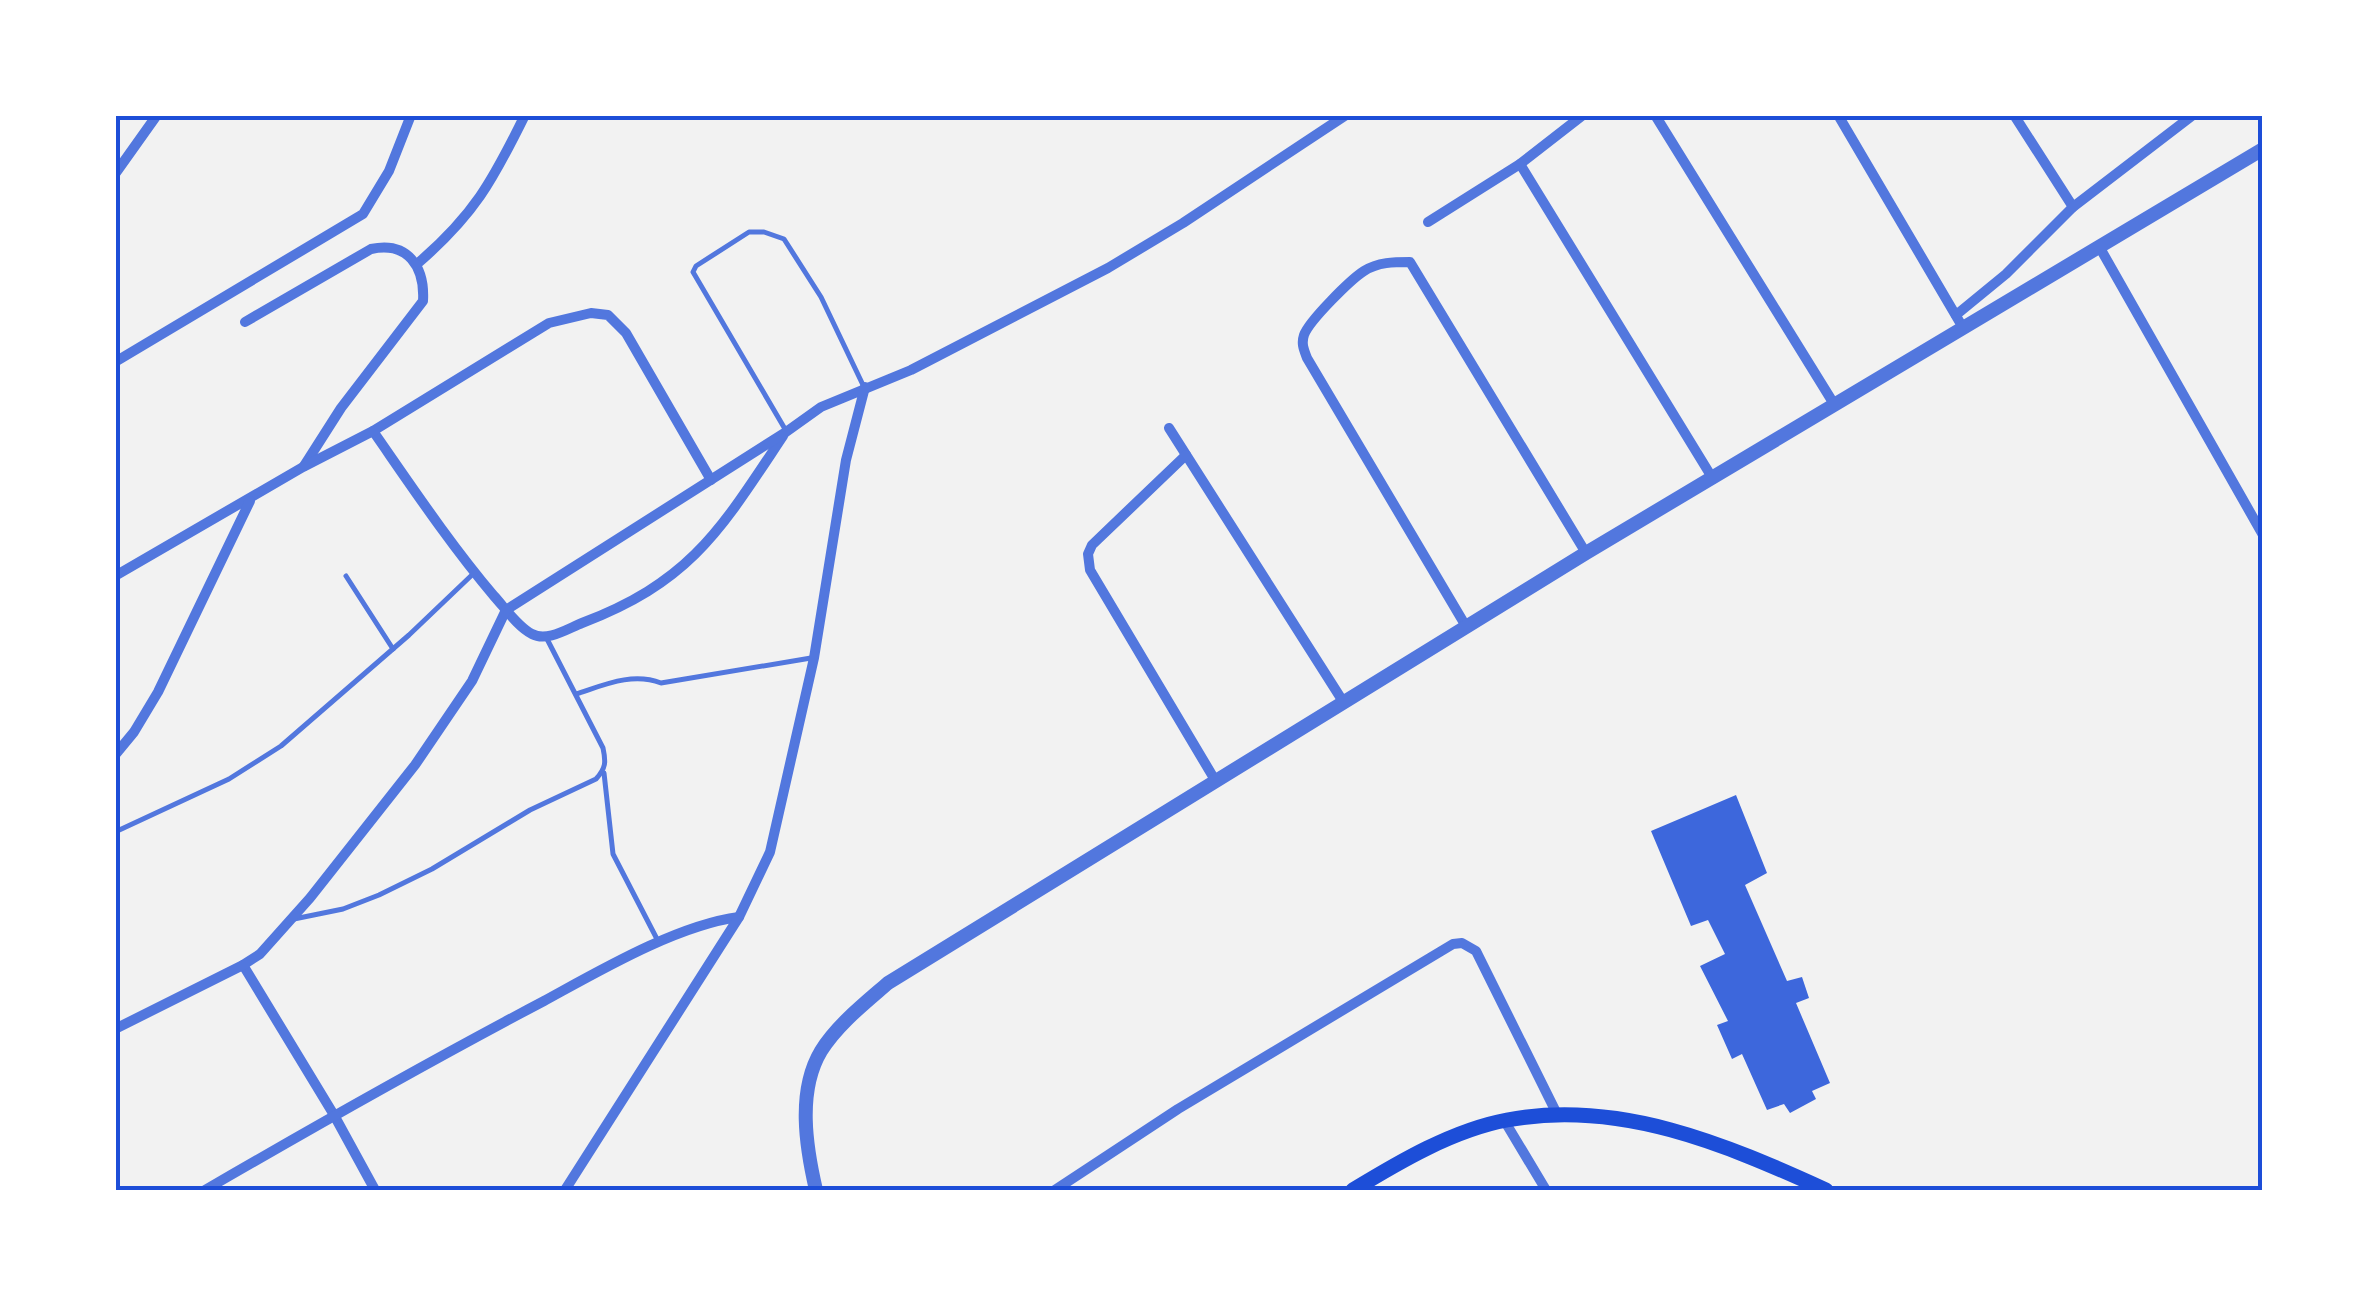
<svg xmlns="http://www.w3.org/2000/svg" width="2378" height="1305" font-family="Arial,sans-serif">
<rect width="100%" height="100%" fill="#f2f2f2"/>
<!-- building -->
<path fill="#3d67dc" d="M1736,795L1767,873L1745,885L1787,981L1802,977L1809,998L1796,1003L1830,1083L1812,1091L1816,1099L1790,1113L1784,1104L1767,1110L1742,1054L1732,1059L1717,1025L1728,1021L1700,966L1725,954L1708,920L1691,926L1651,831Z"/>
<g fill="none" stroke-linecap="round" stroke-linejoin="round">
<!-- service -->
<g stroke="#5277de" stroke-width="5">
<path d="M785,429L693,272L696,266L749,232H764L784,239L821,297L863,385"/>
<path d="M346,576L393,649"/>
<path d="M576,694C604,685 632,672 661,683L811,658"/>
<path d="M604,773L613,854L658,941"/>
<path d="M115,832L229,779L281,746L409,635L474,573"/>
<path d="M294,919L343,909L379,895L432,869L530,810L596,779C606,768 606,762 603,748L546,637"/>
</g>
<!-- minor -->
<g stroke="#5277de" stroke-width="10">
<path d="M1655,115L1834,404"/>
<path d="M1838,115L1962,326"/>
<path d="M2014,115L2073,207"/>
<path d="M1520,164L1713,479"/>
<path d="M115,174L157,115"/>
<path d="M1428,222L1520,164L1583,115"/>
<path d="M2100,248L2263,535"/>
<path d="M417,264C474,215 492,182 525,115"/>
<path d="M1956,315L2006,274L2073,207L2193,115"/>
<path d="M245,322L371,249C408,241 425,267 423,301L341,408L304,466"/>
<path d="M115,362L363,214L389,171L411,115"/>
<path d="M1169,428L1344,703"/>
<path d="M373,431C412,487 450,544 494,596C505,608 518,627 532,634C547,642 567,629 582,623C692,581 721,529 783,436"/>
<path d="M1186,455L1092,545L1088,554L1090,570L1215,780"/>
<path d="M115,576L303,467L373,431L549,323L591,313L608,315L626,333L711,480"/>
<path d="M506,610L786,432L821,407L911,370L1108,268L1183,223L1346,115"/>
<path d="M1467,628L1307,358C1304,350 1301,344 1304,335C1309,321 1350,280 1364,271C1378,262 1394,262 1410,262L1586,553"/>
<path d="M115,755L134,732L158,692L250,501"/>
<path d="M243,965L334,1115L375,1190"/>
<path d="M115,1029L243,965L260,954L310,898L415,765L472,681L506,610"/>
<path d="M1504,1120L1546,1190"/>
<path d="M205,1190C317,1125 430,1061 544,1001C599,971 677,925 739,917"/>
<path d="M565,1190L739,917L770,852L814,658L846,460L865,387"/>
<path d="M1055,1190L1178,1109L1453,944L1462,943L1476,951L1557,1114"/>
</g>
<!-- tertiary -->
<path stroke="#5277de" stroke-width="14" d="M816,1190C806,1147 797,1091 821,1051C837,1025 865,1003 888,983L1586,553L2263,149"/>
<!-- secondary -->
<path stroke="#1d4ed8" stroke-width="15" d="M1353,1190C1399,1162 1453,1130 1507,1120C1619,1099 1725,1144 1826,1190"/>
</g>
<!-- border -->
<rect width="2378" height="1305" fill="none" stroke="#ffffff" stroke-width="235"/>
<rect x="118" y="118" width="2142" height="1070" fill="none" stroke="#1d4ed8" stroke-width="4"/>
</svg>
